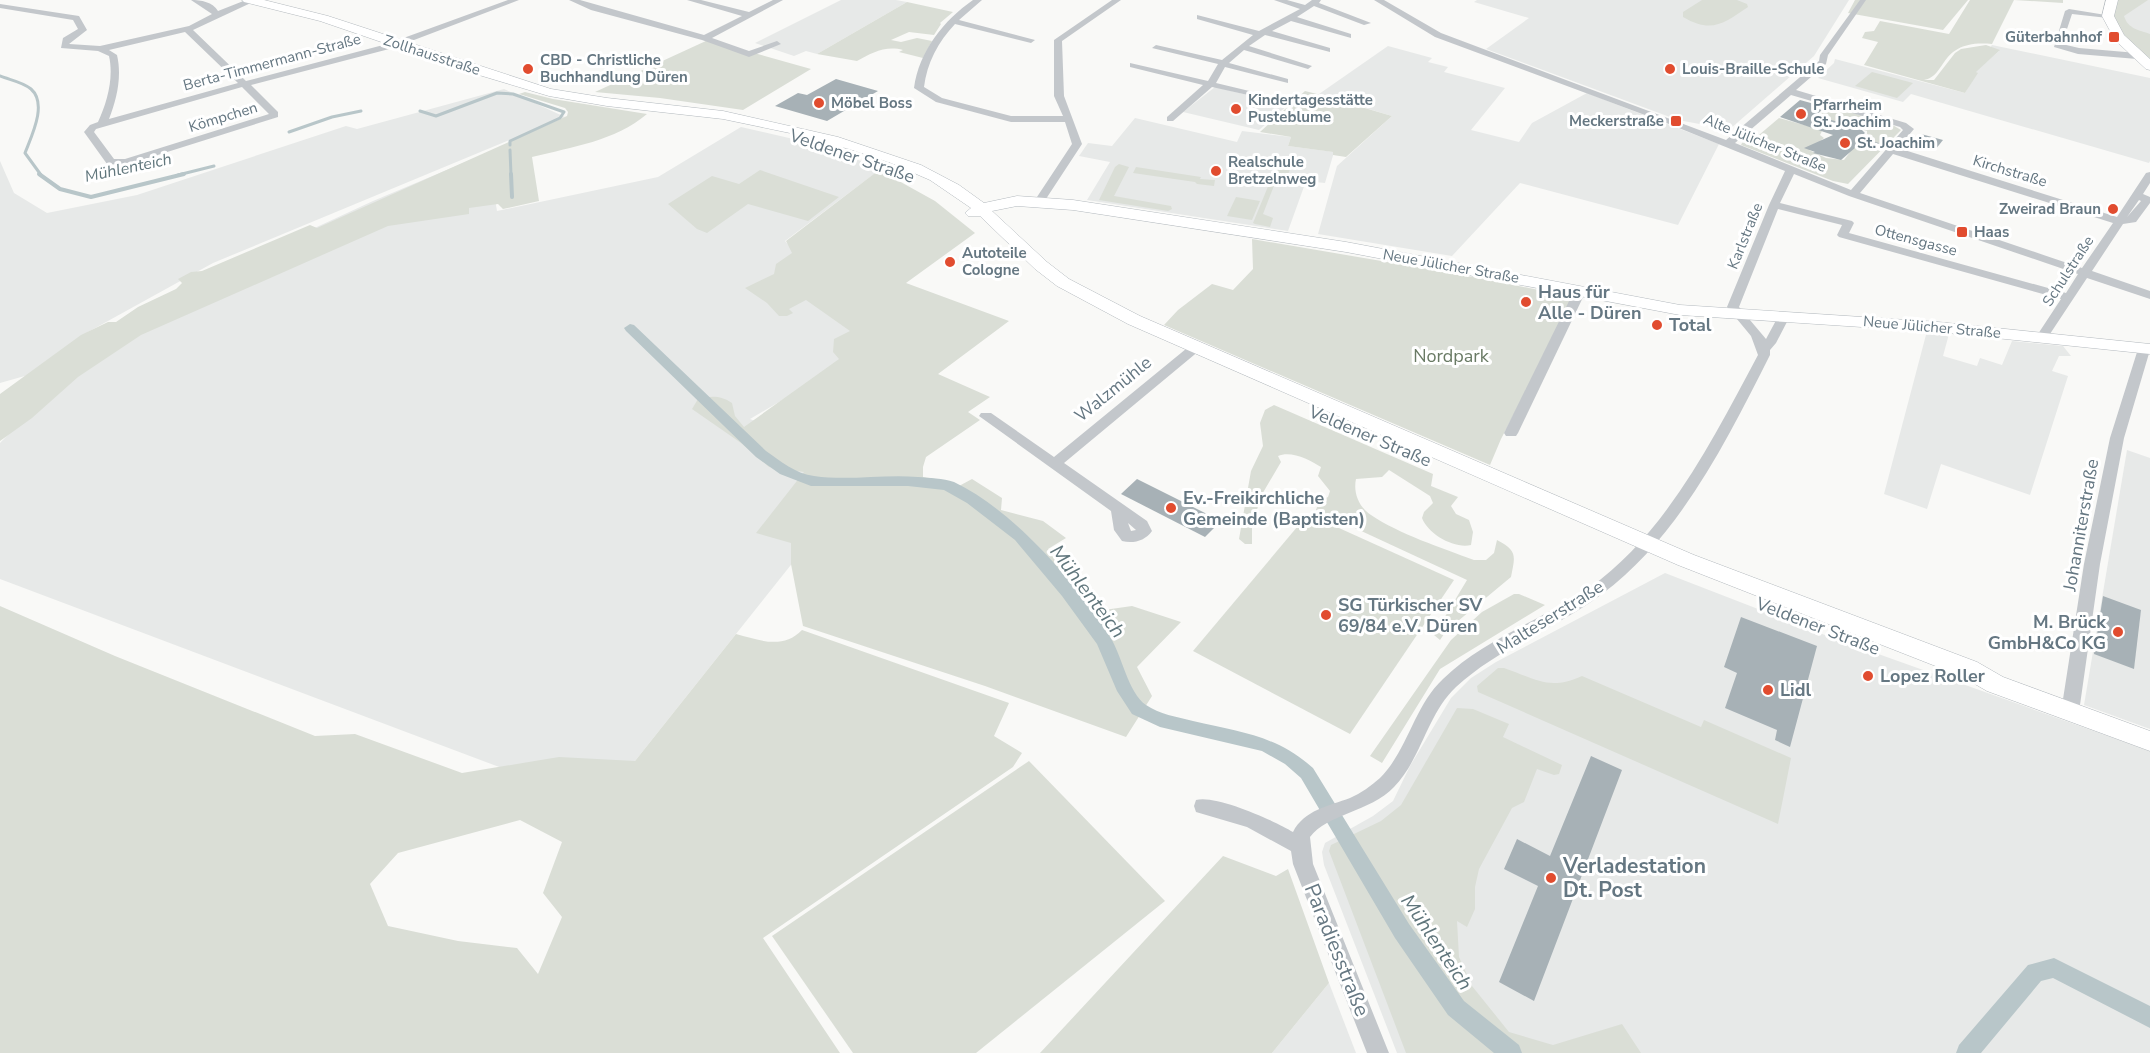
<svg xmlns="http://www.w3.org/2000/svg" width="2150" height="1053" font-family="'Nunito Sans',sans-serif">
<rect width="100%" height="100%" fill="#f9f9f7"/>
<!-- built -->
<g fill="#e7e9e8">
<path d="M841,0H896L907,2L817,54L806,51L794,56L755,43Z"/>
<path d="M1477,0H1849L1814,56L1730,129L1710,123L1705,125L1678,120L1486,49L1529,18L1474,2Z"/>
<path d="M2118,0H2150V60L2125,36Z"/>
<path d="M1992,45L2150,78V161L2149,163L1911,94L1903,102L1818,78L1834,63L1835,59L1965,93L1977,73L1975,72L1999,51L1990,48Z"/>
<path d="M1388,46L1432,58L1428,62L1448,67L1444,72L1505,88L1471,130L1519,142L1532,123L1587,93L1719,144L1678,225L1520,183L1452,256L1318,234L1337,166L1392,116L1319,94Z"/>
<path d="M1215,87L1288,105L1259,130L1183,112Z"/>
<path d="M504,89L565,117L213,263L88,332L46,370L0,383V161L14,193L47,213L137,195L346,126L357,129Z"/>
<path d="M1135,118L1237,142L1242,131L1291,137L1288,146L1334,152L1325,183L1306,181L1288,231L1087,200L1110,162L1079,156L1088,143L1112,146Z"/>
<path d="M741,127L802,141L882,168L785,241L874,346L750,419L868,468L600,805L0,579V443L102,339L228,268L373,201L487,153L497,211L658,177Z"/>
<path d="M1927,331L1949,334L1943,356L1977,366L1980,358L2002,365L2012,341L2063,346L2071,356H2059L2052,371L2068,376L2030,495L2033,496L1941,464L1927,509L1884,494Z"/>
<path d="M2127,450L2150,458V729L2084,705Z"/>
<path d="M1665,573L1825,635L2150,751V1053H1397L1324,865L1322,852L1325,843L1373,816L1393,801L1410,766L1451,698L1471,678L1496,662Z"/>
<path d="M1329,983L1356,1053H1272Z"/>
</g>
<!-- green -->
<g fill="#daded6" fill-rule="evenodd">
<path d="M1702,0H1737L1747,4L1748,7C1724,23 1712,34 1683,17V12Z"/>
<path d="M1855,0H1968L1943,30L1848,13Z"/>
<path d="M1970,0H2063V3L2014,0L1992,44C1938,39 1948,76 1924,80H1934L1955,53L1961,49L1986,45L2000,50L1976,72L1978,73L1965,93L1864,65L1878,42L1862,38L1865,32L1874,31L1880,21L1949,34Z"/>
<path d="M2118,0H2148L2124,16C2128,29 2139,30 2150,34V60L2125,36L2112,15Z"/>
<path d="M907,2L953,12L940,23L941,24L934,35L909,32L891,40L901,42L917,38L932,41L923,58L899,52L903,50C886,45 871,53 857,61L817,54Z"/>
<path d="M708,40L811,69L743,110L660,98L595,92Z"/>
<path d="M1872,72L1913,83L1897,98L1855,86Z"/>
<path d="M1305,91L1317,94L1392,116L1346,157L1333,155V152L1288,146L1291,137L1260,132Z"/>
<path d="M525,92L553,99L647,114C615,141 572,147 532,157L539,201L503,209L498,204L469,208V214L388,226L141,335L78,377L32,418L0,441V394L81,335L108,322H116L138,307L176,289L182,283L178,279L191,272L202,271L310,225L317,228L567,116L568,112L565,108L519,94Z"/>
<path d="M1830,106L1891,124L1901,130L1848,184L1833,181L1741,145L1744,139L1753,140L1779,118L1808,126ZM1847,125L1867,131V134L1872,138L1860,147H1854L1844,160L1826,158L1809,150L1824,138L1820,135L1822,131Z"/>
<path d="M1119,164L1129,167L1114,196L1171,206L1172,209L1168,211L1099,200L1115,167Z"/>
<path d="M1136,167L1201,177L1200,179L1215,180L1214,186L1197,184L1195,182L1133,173Z"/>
<path d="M1276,167L1290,169L1287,178H1277L1263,214L1273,218L1270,227L1255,224L1253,223Z"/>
<path d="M760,170L839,197L808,221L748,204L707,233L697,229L668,204L712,176L739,184Z"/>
<path d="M879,170L935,201L975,233L906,283L1009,321L938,374L990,397L968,412L980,420L926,457L923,467V477L948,481L959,486L972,479L1002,498L1001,510L1043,521L1066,538L1048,549L1089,590L1104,610L1132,606L1181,622L1137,667L1152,696L1126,737L985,686L803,626L791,564V543L756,533L804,472L769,467L741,443L692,409L698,399C711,396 720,395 732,403L735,416L744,427L839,359L833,352L834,339L850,331L806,300L789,309L793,313L787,316H779L767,303L745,288L774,274L776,264L792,253L786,241Z"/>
<path d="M1236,197L1260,201L1252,220L1227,216Z"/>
<path d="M1252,239L1458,274L1574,297L1501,439L1490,465L1164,325L1178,310L1212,284L1233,290L1253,269Z"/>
<path d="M1274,405L1433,474L1431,486L1458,497L1451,506L1456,514L1469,520L1473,532L1471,545C1454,549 1428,534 1422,518L1424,512L1433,503L1430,496L1389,470L1382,477L1356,479C1353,493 1359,507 1371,515C1399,534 1442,548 1474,560H1486L1494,553L1497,540C1518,551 1515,556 1511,577L1446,631L1440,640L1434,635L1467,580L1316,510L1319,501L1328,497L1330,491L1318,476L1321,467C1310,460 1291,450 1278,456L1281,462L1261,496L1252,527V544H1245L1239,539L1251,471L1263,446L1260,423L1265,410Z"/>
<path d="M1308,514L1454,580L1350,734L1193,651Z"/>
<path d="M1514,594H1519L1545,605L1440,669L1382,763L1370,756L1451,640L1482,612Z"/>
<path d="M0,606L115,656L315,736L355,734L462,773L559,757L635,761L736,634C759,640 783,650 802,630L1009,703L994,736L1022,753L1013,767L763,938L840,1053H0ZM520,820L562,842L543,893L562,917L538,974L517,948L458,941L388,926L370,884L398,853Z"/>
<path d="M1498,668H1504C1536,679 1549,691 1582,676L1701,727L1704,720L1791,758L1778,824L1478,692L1477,686Z"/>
<path d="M1457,708L1473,709L1509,724L1503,737L1562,765L1559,774L1554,775L1537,769L1524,802L1512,808L1479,869L1475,887V909L1467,927L1457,921L1459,957L1472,986L1509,1032L1553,1045L1622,1024L1641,1053H1406L1329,851L1331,845L1381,821L1401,805Z"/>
<path d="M1029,761L1165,901L976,1053H853L772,936Z"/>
<path d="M1223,856L1276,876L1288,869L1329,983L1272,1053H1040Z"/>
</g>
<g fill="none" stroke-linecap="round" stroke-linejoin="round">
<!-- stream-far1 -->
<g stroke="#b8c6c9" stroke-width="3">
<path d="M0,76C10,80 23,82 31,89C48,104 31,137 25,153L41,175"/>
<path d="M420,111L436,116L497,93L513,94L564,112L560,118L510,141V145"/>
<path d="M289,132L332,117L361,111"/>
<path d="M510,150L511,175"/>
<path d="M178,175L214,166"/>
</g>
<!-- stream -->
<g stroke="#b8c6c9" stroke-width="4">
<path d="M39,174L60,189L91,197L184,174"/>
<path d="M511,174L512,197"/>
</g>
<!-- canal -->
<g fill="#b8c6c9" fill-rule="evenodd">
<path d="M630,324L634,325L766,451C780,461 796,474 814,476C848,481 884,474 918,477C929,478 943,478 954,482C1013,510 1076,582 1110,637C1122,655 1128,693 1146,705C1159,714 1177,717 1193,721C1240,732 1276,735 1313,768L1409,924L1464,1001L1519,1045L1522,1053H1494L1448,1015L1395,938L1301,778L1285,764L1262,751L1160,727L1132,714L1117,691L1097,644L1062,596L1015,540L967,503L944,490L908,486H811L780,474L756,457L626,331L624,328Z"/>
<path d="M2054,958L2150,1006V1028L2053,978L2041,981L1981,1053H1956L1959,1045L2028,965Z"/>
</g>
</g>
<!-- building -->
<g fill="#a7b1b6">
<path d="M836,79L878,91L827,121L775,106L798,93L807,95Z"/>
<path d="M1800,100L1818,105L1814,108L1822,110L1815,116L1859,127L1865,133L1860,137L1885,145V147H1856L1841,160L1813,153L1815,152L1804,148L1833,135L1780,117Z"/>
<path d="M1921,134L1943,140L1935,150L1913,143Z"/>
<path d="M1137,479L1221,521L1205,537L1121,494Z"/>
<path d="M2103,596L2141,610L2134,669L2094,654Z"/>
<path d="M1741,617L1817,646L1790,747L1775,740L1777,730L1725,708L1737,673L1724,667Z"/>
<path d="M1591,756L1622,770L1534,1001L1499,982L1538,886L1504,869L1517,839L1550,856Z"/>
</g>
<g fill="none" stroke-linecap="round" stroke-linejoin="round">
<defs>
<g id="secondary">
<path d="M242,0H264L328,16L551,89L607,98L723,111L838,137L921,165L959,185L984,203L1017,196L1073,200L1346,242L1680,305L1938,322L2150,344V354L1938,332L1680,315L1346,252L1073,210L1017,206L992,211L1047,262L1069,279L1140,316L1694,555L1977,662L2003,677L2150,731V751L1987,691L1961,676L1678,565L1128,324L1057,286L1035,269L980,216H968L965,213L971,208L930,180L891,163L849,149L790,133L723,119L607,106L549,96L469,72L320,21L244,2Z"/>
<path d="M2106,0H2118L2114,16L2124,35L2150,59V70L2146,69L2115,40L2102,16Z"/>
</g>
</defs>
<!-- secondary casing -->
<use href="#secondary" stroke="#b3b9be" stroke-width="1"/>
<!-- street -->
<g fill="#c3c7cb" fill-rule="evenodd">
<path d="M191,0C201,0 213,2 218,11L246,0L255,1L193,30L246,81L387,44L508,0H519L393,48L251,85L278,112V117L126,165L107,164L84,132L90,125L98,122C107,103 114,78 109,56L98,51L61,48L63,38L78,29L73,20L0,8V4L79,16L87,30L69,44L100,46L189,26L212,14ZM185,32L238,83L109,119C117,99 122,76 117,55L109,50ZM242,87L269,114L125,159H114L94,132L96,129Z"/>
<path d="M569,0H580L704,35L742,16L687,0H701L749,12L773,0H783L712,38L749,51L777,41L781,44L749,57L702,40L591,10Z"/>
<path d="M973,0H982L959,20L1035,40L1031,43L955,24C938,42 927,63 924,87L942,98L1011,116H1063L1054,96V40L1112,0H1121L1062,41L1064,96L1082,144L1042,205L1038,206L1033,203L1072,144L1065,122H1011L936,102L914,88C919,51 944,20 973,0Z"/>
<path d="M1274,0H1287L1305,5L1312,0H1321L1319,3L1371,23L1364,25L1314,6L1297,17L1351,34V38L1291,21L1272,31L1330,48V52L1265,35L1249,46L1312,66L1308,69L1244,50L1229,63L1288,79V83L1225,67L1216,83L1266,95V99L1212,87L1173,121H1167V117L1203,85L1130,67V63L1208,81L1218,64L1152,48L1156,45L1222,60L1253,35L1197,19V15L1259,31L1300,9Z"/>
<path d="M1374,0H1384L1441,33L1726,140L1819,61L1820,55L1860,0H1866L1828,55L1826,64L1796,90L1906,123L1914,129L1898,148L2117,217L2146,173L2150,172V183L2143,194L2150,197V203L2136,222L2123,224L2092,271L2150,291V299L2087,278L2046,340L2042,341L2036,337L2061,299L1839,237L1837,235L1842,225L1778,209L1739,307L1766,339L1780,313L1784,312L1790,316L1776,343L1770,350V355C1727,440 1680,536 1602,594C1556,629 1499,647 1456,687C1427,714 1422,758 1394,787C1370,812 1327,814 1310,837L1313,864L1389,1053H1367L1293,864L1291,851L1247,827L1196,812L1194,806L1196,800C1215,794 1275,821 1293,832C1304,810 1329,806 1350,798C1361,793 1371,786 1380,778C1408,750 1414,706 1443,679C1484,639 1542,620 1589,588C1667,533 1714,437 1758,355L1751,336L1727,307L1769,205L1785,171L1669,124L1435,37ZM1791,95L1900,127L1903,130L1851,190L1735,143ZM1893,154L2113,223L2082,268L1860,193ZM1794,174L1849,196L2078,274L2066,293L1849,233L1854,223L1852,221L1780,203ZM2139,200L2141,201L2127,217Z"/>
<path d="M2069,9L2112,16L2108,18L2072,14L2062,44L2079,48L2137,53L2141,56L2137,59L2078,54L2054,47L2065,11Z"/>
<path d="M1580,287L1586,291L1518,433L1516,436H1506L1504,433L1574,291Z"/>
<path d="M1196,343L1200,344L1202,347L1200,350L1064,463L1147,521L1152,531C1145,541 1133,544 1122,541L1114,530L1111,511L979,416L981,413H991L1054,457L1192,344ZM1128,523L1136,530L1131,531Z"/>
<path d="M2144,345L2148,346L2150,350L2124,438L2100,564L2079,712L2076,717L2070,719L2064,717L2061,712L2084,564L2110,438L2138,349Z"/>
</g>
<!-- secondary -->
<use href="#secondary" fill="#fff" fill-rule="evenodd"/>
</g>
<!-- markers -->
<g fill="#e14c2f" stroke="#fff" stroke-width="2">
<rect x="2108" y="31" width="12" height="12" rx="3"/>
<circle cx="528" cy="69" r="6"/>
<circle cx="1670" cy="69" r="6"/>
<circle cx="819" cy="103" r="6"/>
<circle cx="1236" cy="109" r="6"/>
<circle cx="1801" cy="114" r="6"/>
<rect x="1670" y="115" width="12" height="12" rx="3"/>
<circle cx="1845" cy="143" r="6"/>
<circle cx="1216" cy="171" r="6"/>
<circle cx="2113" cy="209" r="6"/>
<rect x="1956" y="226" width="12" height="12" rx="3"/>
<circle cx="950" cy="262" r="6"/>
<circle cx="1526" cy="302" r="6"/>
<circle cx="1657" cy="325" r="6"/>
<circle cx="1171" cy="508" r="6"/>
<circle cx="1326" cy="615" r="6"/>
<circle cx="2118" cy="632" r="6"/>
<circle cx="1868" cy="676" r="6"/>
<circle cx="1768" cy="690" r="6"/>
<circle cx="1551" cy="878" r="6"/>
</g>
<g text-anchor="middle" stroke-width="6" stroke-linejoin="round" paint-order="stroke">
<!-- far-poi labels -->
<g font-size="15" font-weight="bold" fill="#657782" stroke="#fff" text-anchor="start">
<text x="2102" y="42" text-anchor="end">Güterbahnhof</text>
<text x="540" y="65">CBD - Christliche<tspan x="540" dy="17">Buchhandlung Düren</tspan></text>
<text x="1682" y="74">Louis-Braille-Schule</text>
<text x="1248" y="105">Kindertagesstätte<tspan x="1248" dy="17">Pusteblume</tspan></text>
<text x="831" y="108">Möbel Boss</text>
<text x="1813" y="110">Pfarrheim<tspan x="1813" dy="17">St. Joachim</tspan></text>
<text x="1664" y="126" text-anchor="end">Meckerstraße</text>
<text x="1857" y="148">St. Joachim</text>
<text x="1228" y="167">Realschule<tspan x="1228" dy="17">Bretzelnweg</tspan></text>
<text x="2101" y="214" text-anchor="end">Zweirad Braun</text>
<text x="1974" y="237">Haas</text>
<text x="962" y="258">Autoteile<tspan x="962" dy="17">Cologne</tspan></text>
</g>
<!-- far-street labels -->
<g font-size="15" fill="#657782" stroke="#fff">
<text transform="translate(432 55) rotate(18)" y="5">Zollhausstraße</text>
<text transform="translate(272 62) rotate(-15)" y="5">Berta-Timmermann-Straße</text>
<text transform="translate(223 117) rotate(-17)" y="5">Kömpchen</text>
<text transform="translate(1765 143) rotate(22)" y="5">Alte Jülicher Straße</text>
<text transform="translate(2010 171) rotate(17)" y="5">Kirchstraße</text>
<text transform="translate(1745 236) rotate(-68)" y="5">Karlstraße</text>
<text transform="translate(1916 240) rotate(15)" y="5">Ottensgasse</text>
<text transform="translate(1451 266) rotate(10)" y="5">Neue Jülicher Straße</text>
<text transform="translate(2068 271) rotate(-57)" y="5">Schulstraße</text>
<text transform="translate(1932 327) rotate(5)" y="5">Neue Jülicher Straße</text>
</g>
<!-- far-water labels -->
<g font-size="16" font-style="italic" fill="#60767c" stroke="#fff">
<text transform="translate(128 167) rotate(-12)" y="6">Mühlenteich</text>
</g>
<!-- street labels -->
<g font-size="18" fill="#657782" stroke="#fff">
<text transform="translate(852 156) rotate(19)" y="6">Veldener Straße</text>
<text transform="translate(1113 389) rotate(-39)" y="6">Walzmühle</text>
<text transform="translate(1370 436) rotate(23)" y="6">Veldener Straße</text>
<text transform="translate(2081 525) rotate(-80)" y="6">Johanniterstraße</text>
<text transform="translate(1550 617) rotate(-32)" y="6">Malteserstraße</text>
<text transform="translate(1818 626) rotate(21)" y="6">Veldener Straße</text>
</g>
<!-- poi labels -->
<g font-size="18" font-weight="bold" fill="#657782" stroke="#fff" text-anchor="start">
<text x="1538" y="298">Haus für<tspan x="1538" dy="21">Alle - Düren</tspan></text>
<text x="1669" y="331">Total</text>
<text x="1183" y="504">Ev.-Freikirchliche<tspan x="1183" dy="21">Gemeinde (Baptisten)</tspan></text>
<text x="1338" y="611">SG Türkischer SV<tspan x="1338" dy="21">69/84 e.V. Düren</tspan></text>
<text x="2106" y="628" text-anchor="end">M. Brück<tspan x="2106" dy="21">GmbH&amp;Co KG</tspan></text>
<text x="1880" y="682">Lopez Roller</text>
<text x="1780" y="696">Lidl</text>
</g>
<!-- park labels -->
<g font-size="18" fill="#697a64" stroke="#fff">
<text x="1451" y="362">Nordpark</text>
</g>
<!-- water labels -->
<g font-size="20" font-style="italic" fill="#60767c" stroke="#fff">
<text transform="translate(1088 591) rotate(53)" y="7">Mühlenteich</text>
<text transform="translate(1437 942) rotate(56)" y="7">Mühlenteich</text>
</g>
<!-- near-poi labels -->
<g font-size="21" font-weight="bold" fill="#657782" stroke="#fff" text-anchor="start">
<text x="1563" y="873">Verladestation<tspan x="1563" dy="24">Dt. Post</tspan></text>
</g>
<!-- near-street labels -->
<g font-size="21" fill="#657782" stroke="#fff">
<text transform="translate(1337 950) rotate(68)" y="7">Paradiesstraße</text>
</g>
</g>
</svg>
